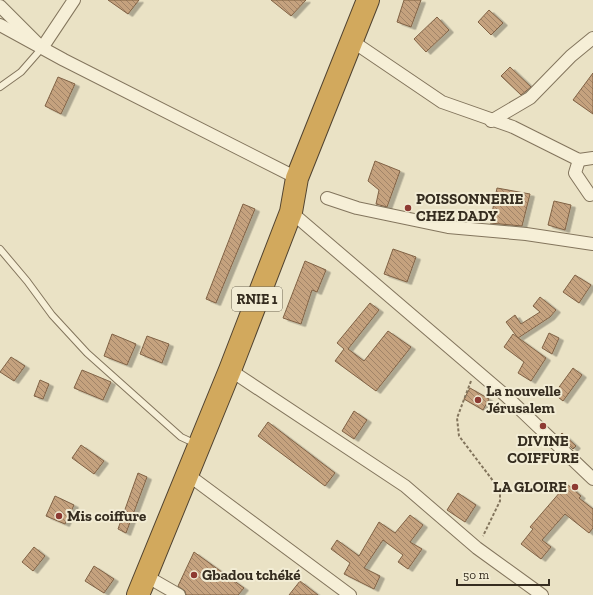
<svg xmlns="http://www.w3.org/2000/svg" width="593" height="595" font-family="'Zilla Slab',serif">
<defs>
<pattern id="building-back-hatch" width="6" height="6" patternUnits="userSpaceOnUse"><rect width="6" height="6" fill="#c5a27e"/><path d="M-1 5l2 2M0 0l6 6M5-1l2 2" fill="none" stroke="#a18467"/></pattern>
<filter id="shadow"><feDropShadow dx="4.5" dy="2.5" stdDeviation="0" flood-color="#0004"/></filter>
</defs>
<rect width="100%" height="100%" fill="#eae2c5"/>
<!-- building -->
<g fill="url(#building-back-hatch)" stroke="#806245" filter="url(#shadow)">
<path d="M108,0H139L128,14Z"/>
<path d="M271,0H306L291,16Z"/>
<path d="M404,0H421L411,27L397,22Z"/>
<path d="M489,10L503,23L491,35L478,22Z"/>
<path d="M437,17L449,30L426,52L414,39Z"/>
<path d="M510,67L531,87L521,95L501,76Z"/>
<path d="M593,73V114L573,100Z"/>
<path d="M58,77L75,84L61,114L45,106Z"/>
<path d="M375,161L400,171L387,207L376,204L379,190L368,181Z"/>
<path d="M497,188L530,194L522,226L490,223Z"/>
<path d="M554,201L571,205L565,230L548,225Z"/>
<path d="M243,204L255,209L216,303L206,299Z"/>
<path d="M393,249L416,257L407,282L384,274Z"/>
<path d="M305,261L326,270L317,292L312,290L301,324L283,318Z"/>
<path d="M575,275L591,285L579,303L563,292Z"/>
<path d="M540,297L556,310L550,317L518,338L506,322L515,315L521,324L540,312L533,306Z"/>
<path d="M370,303L379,310L348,349L364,361L388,331L411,347L376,391L335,361L344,349L337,343Z"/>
<path d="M549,333L559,338L552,354L542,348Z"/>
<path d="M112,334L136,344L127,365L104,356Z"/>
<path d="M513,334L546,358L531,381L518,373L524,362L504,347Z"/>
<path d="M147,336L169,344L162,363L140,354Z"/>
<path d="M11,357L25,366L14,381L0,372Z"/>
<path d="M573,368L582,375L563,401L554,394Z"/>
<path d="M82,370L111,382L103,400L74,388Z"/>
<path d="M40,380L49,384L43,399L34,396Z"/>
<path d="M470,388L489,399L483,410L464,399Z"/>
<path d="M354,411L367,420L354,439L342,431Z"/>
<path d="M268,422L335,473L325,486L258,436Z"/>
<path d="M562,433L576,446L573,449L559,436Z"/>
<path d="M81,445L104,461L94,474L72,458Z"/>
<path d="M138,473L147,477L126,533L118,529Z"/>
<path d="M567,484L581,496L579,498L593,509V528L589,533L565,514L542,540L551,547L541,559L521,544L533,529L530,527Z"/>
<path d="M458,493L476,505L465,522L447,510Z"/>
<path d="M55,496L74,505L65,524L46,516Z"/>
<path d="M410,515L423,525L410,542L422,549L408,569L398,562L403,555L383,540L364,568L380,576L374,589L344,574L350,563L331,549L337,540L359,556L379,522L395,533Z"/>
<path d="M34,547L45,556L33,571L22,562Z"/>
<path d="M194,552L244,588L238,595H186L185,591L178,586Z"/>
<path d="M94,566L114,579L104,593L85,581Z"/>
<path d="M300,581L318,595H289Z"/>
</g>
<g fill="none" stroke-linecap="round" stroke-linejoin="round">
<defs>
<g id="lane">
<path d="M0,87L21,72L42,48"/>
<path d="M0,249L27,281L52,315L87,353L181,437L196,444"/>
</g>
<g id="street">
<path d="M0,6L42,48L74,0"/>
<path d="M0,25L64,60L297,178"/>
<path d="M352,41L442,102L513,127L579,160L593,158"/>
<path d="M491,121L530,98L571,56L593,38"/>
<path d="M579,160L575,173L590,195"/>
<path d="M327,198L357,208L448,227L526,234L593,244"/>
<path d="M291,212L506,396L593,479"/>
<path d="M230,370L405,486L477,548L542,595"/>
<path d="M187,474L350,595"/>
<path d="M146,576L179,595"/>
</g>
<path id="highway" d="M138,595L230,370L291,212L297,178L368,0"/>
</defs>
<!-- lane casing -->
<use href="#lane" stroke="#83755d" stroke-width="8"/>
<!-- street casing -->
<use href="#street" stroke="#83755d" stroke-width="14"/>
<!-- highway casing -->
<use href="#highway" stroke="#514330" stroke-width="24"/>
<!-- path -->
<path stroke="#83755d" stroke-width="2" stroke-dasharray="3 2" stroke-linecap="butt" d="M471,381L457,418L459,436L500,490V501L483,536"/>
<!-- lane -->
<use href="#lane" stroke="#f6efd7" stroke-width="6"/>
<!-- street -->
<use href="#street" stroke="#f6efd7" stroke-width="12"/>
<!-- highway -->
<use href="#highway" stroke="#d2a95d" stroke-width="22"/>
</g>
<!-- markers -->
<g fill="#8d3a32" stroke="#f2ecd4" stroke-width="1.5">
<circle cx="408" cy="208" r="4"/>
<circle cx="478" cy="400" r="4"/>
<circle cx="543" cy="426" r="4"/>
<circle cx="575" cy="487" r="4"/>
<circle cx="59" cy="516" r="4"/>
<circle cx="194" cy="575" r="4"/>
</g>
<g text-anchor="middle" stroke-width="4" stroke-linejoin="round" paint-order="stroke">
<!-- shield labels -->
<rect fill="#f2ecd4" stroke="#6e6655" stroke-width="1" x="232" y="287" width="50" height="24" rx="3"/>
<g font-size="14" font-weight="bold" fill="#352c1f">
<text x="257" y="304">RNIE 1</text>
</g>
<!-- poi labels -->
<g font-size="15" font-weight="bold" fill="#352c1f" stroke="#f2ecd4" text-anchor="start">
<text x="416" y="204">POISSONNERIE<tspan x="416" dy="17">CHEZ DADY</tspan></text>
<text x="486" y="396">La nouvelle<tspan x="486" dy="17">Jérusalem</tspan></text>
<text x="543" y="446" text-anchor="middle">DIVINE<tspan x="543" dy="17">COIFFURE</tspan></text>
<text x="567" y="492" text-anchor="end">LA GLOIRE</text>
<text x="67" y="521">Mis coiffure</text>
<text x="202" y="580">Gbadou tchéké</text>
</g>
</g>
<!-- scale -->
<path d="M457 579v6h92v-6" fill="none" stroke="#352c1f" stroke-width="2"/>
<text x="463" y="579" font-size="12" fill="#352c1f" stroke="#f2ecd4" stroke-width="3" paint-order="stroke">50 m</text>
</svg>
